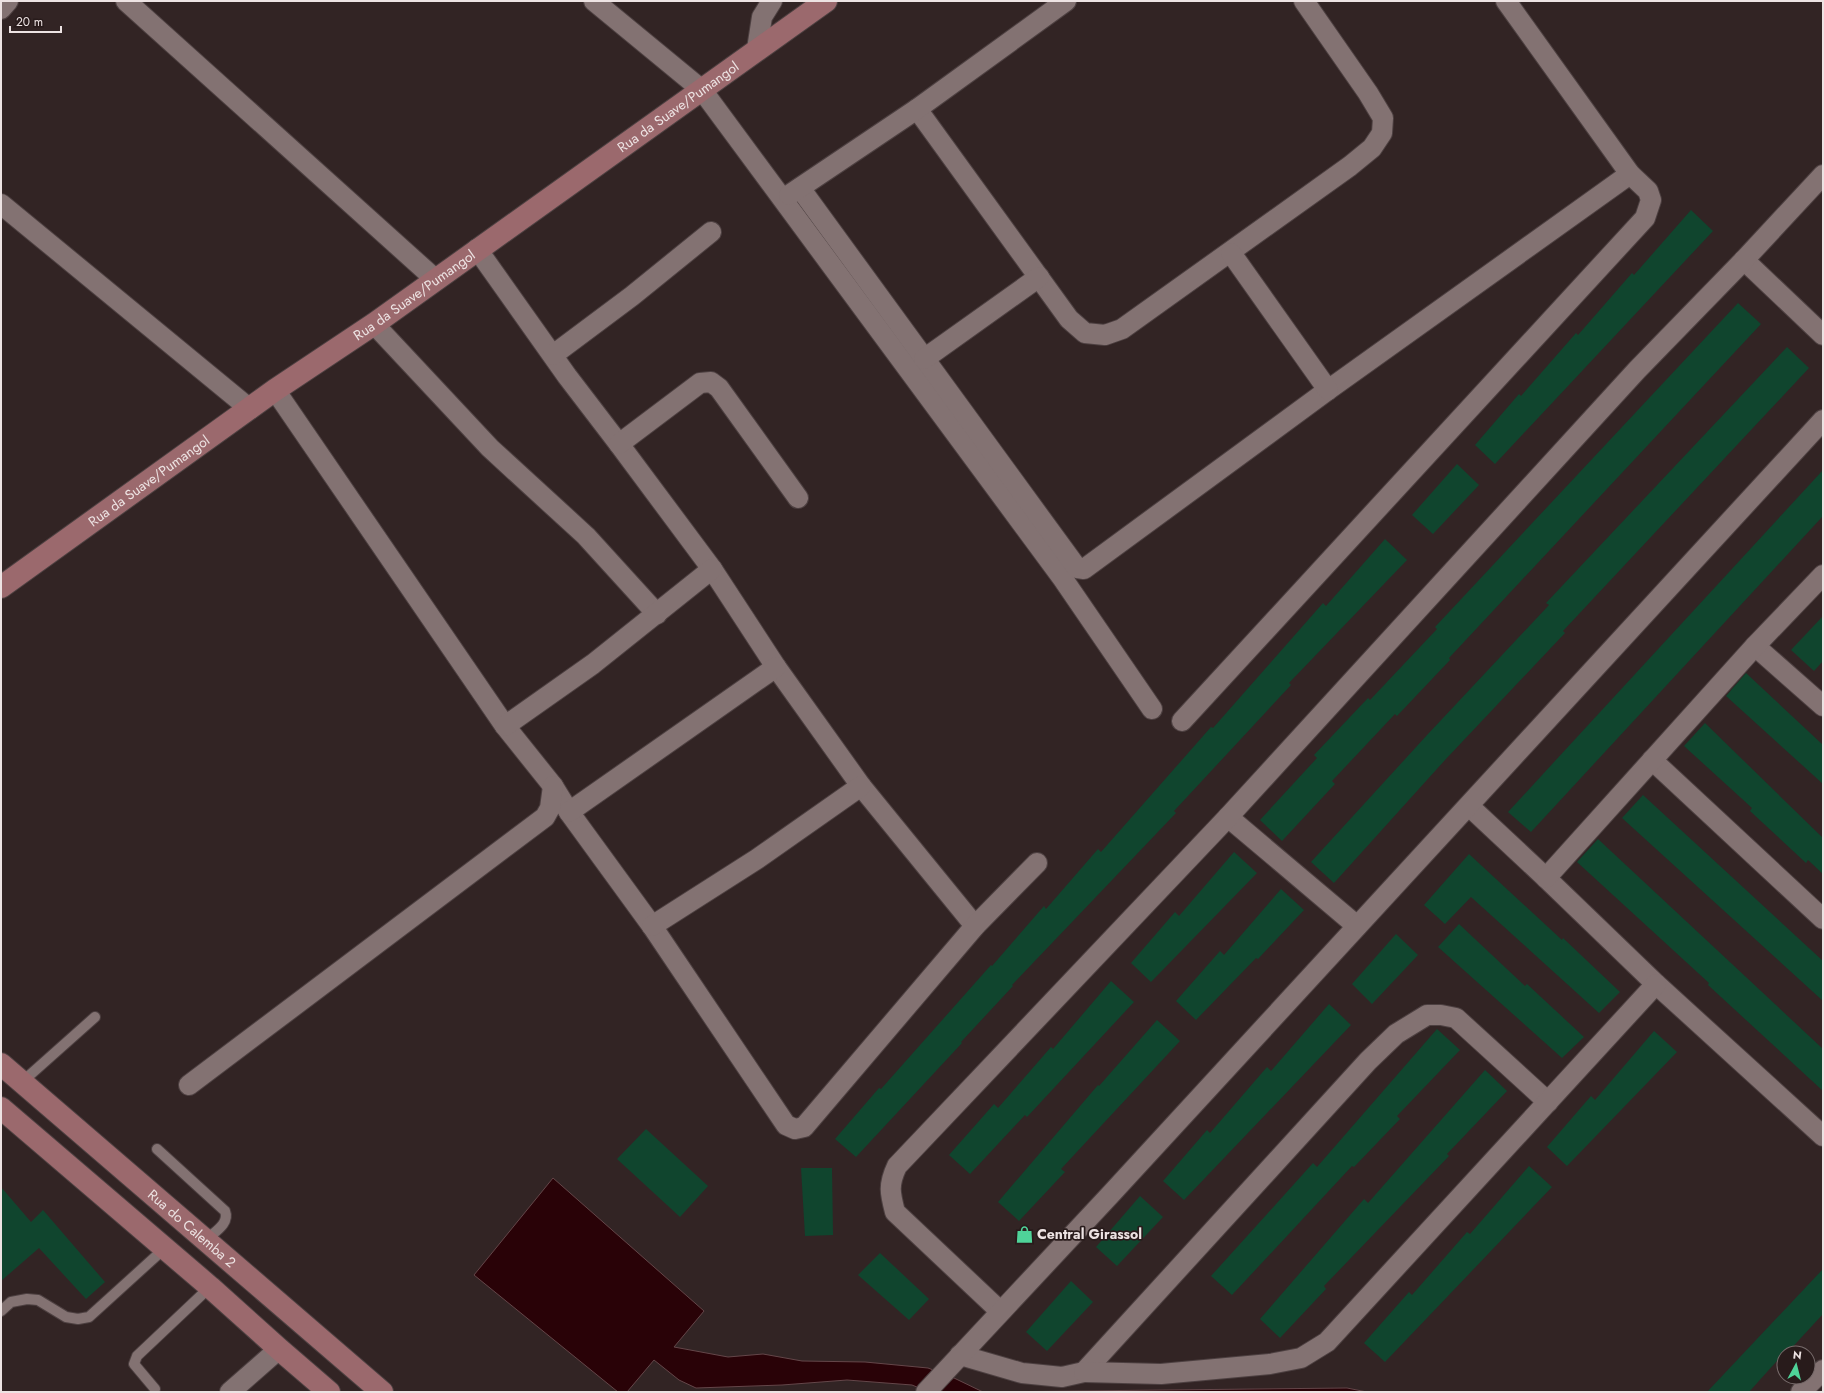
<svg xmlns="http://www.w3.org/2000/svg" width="1824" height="1393" font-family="Jost,sans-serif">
<rect width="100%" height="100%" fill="#322424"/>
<!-- water -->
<path fill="#290207" stroke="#644649" d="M553,1178L704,1311L674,1347L728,1357L763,1354L802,1361L865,1362L928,1368L954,1378L983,1392L1347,1388L1367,1392H929L912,1385L847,1380L782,1385L696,1388L679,1380L654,1360L627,1392H618L474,1275Z"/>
<!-- building -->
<g fill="#10452e">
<path d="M1691,210L1713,231L1495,464L1475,445L1519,394L1521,396L1576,333L1578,335L1632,273L1634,275Z"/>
<path d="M1738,303L1761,324L1449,658L1450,660L1397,716L1395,714L1332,781L1335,784L1282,841L1260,820L1317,758L1314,755L1368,698L1370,700L1437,629L1435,627Z"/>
<path d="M1787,347L1809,368L1563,631L1565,633L1445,760L1334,883L1311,862L1428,734L1549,605L1546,603Z"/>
<path d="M1457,464L1479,485L1433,534L1412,515Z"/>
<path d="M1823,470V516L1531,832L1508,812Z"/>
<path d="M1385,539L1407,560L1289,683L1291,685L1174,811L1176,813L1012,985L1013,986L961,1042L962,1043L856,1157L835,1139L879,1088L881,1089L991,965L992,966L1044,906L1046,909L1098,849L1101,852L1211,727L1213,728L1323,603L1326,606Z"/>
<path d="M1823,616V661L1814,671L1791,650Z"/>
<path d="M1746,673L1823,745V784L1726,696Z"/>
<path d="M1705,723L1823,838V874L1808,860L1806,863L1750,811L1752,808L1684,746Z"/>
<path d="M1643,795L1823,961V1001L1622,818Z"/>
<path d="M1598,839L1823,1049V1091L1708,985L1709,983L1577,862Z"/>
<path d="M1234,852L1257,873L1151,982L1131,963L1175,912L1179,916Z"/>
<path d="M1469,854L1562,940L1563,938L1620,992L1599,1013L1471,897L1445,924L1424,905Z"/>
<path d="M1281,889L1304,910L1258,959L1256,958L1196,1020L1176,1001L1220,951L1224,955Z"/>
<path d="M1459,924L1525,986L1527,984L1584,1037L1562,1058L1438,947Z"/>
<path d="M1396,934L1418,955L1372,1004L1352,984Z"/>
<path d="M1111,981L1134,1002L1027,1117L1025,1115L970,1174L949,1155L994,1104L998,1108L1051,1047L1053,1049Z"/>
<path d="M1329,1004L1351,1025L1184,1200L1163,1181L1207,1130L1210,1133L1267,1067L1271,1071Z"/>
<path d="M1157,1020L1180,1041L1061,1169L1065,1172L1019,1221L998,1202L1098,1085L1099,1086Z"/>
<path d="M1437,1029L1460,1050L1397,1116L1400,1119L1354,1167L1352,1166L1232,1295L1211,1276L1313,1163L1317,1167Z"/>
<path d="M1654,1031L1677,1052L1567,1166L1547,1147L1591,1096L1595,1100Z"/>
<path d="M1485,1070L1507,1091L1447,1154L1449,1156L1324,1286L1326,1289L1280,1338L1260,1319L1364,1199L1368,1203Z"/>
<path d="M646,1129L708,1186L680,1217L617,1159Z"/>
<path d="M1529,1166L1552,1187L1385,1362L1364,1343L1409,1292L1412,1295L1467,1232L1470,1234Z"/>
<path d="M801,1168H832L833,1235L805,1236Z"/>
<path d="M1,1187L31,1222L43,1210L105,1282L86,1299L39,1248L1,1281Z"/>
<path d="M1140,1196L1163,1217L1117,1266L1096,1247Z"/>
<path d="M880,1253L929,1299L909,1320L858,1275Z"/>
<path d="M1823,1269V1314L1787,1353H1784L1749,1392H1707Z"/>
<path d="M1071,1281L1093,1302L1047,1351L1026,1332Z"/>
</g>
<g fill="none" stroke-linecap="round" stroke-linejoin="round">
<defs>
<g id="lane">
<path d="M22,1082L95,1017"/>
<path d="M157,1149L225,1211C230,1224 214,1232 206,1240"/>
<path d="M1,1311L11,1302L27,1299L38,1300L66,1317L78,1319L89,1317L165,1248"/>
<path d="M155,1389L134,1364L137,1356L210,1287"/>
</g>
<g id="street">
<path d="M126,1L435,279"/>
<path d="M594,1L702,90L1063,579L1152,709"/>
<path d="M1,9L8,1"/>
<path d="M757,49L762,17L772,1"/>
<path d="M917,109L1069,319L1085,333L1105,335L1122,329L1350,166L1372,148L1382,133L1383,118L1368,93L1304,1"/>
<path d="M800,188L1077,568L1084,569L1328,390L1630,174"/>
<path d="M789,195L917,109L1066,1"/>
<path d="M1,204L250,409"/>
<path d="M477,249L567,376L619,444L712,569L776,667L861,786L975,926"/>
<path d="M1231,253L1328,390"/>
<path d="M1744,260L1823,335"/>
<path d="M374,324L490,448L586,536L657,614"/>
<path d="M553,355L632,296L711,232"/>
<path d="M924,359L1039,277"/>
<path d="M275,390L505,726L553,786L569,812L652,926L786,1125L795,1129L804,1127L975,926L1037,863"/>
<path d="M619,444L700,383L711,382L719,388L798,498"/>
<path d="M1755,646L1823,706"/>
<path d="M1182,721L1645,218L1651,200L1648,191L1630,174L1506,1"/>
<path d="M505,726L593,664L712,569"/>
<path d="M1652,760L1823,919"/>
<path d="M1469,806L1546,878L1656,984L1823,1136"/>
<path d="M569,812L776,667"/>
<path d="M1228,817L1357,926"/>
<path d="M1546,878L1755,646L1823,575"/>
<path d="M652,926L757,859L861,786"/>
<path d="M189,1085L545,817L550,808L553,786"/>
<path d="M1000,1311L895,1212C890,1193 888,1185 897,1166L1228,817L1637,370L1744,260L1823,175"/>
<path d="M960,1355L1022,1373L1062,1377L1084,1372L1368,1061L1396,1034L1427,1015H1441L1456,1018L1548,1102"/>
<path d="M1084,1372L1161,1374L1270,1364L1301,1358L1327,1342L1656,984"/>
<path d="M230,1392L279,1349"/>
<path d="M926,1392L1110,1195L1823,420"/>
<path d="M1801,1392L1823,1370"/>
</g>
<g id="secondary">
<path id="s1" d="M1,587L275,390L374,324L826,1"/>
<path id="s2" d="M1,1064L382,1392"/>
<path d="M1,1108L210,1287L279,1349L329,1392"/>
</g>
</defs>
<!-- lane casing -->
<use href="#lane" stroke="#4d4041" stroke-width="12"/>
<!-- street casing -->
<use href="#street" stroke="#4d4041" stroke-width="22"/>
<!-- secondary casing -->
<use href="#secondary" stroke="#4d4041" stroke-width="24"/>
<!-- lane -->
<use href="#lane" stroke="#837272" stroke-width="10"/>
<!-- street -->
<use href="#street" stroke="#837272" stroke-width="20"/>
<!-- secondary -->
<use href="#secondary" stroke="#9b696d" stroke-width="22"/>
</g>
<!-- icons -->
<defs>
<symbol id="shop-bare" viewBox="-9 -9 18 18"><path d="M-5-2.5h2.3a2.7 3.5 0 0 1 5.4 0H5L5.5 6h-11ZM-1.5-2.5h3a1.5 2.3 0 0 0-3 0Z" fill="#4fd399" stroke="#281b1b" stroke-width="2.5" paint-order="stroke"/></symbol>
</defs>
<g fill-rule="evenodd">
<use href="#shop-bare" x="1012" y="1222" width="25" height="25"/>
</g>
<g text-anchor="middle" stroke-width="3.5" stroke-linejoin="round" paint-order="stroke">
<!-- street labels -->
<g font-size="14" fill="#ede3e3" stroke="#281b1b">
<text dy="5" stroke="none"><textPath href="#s1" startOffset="830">Rua da Suave/Pumangol</textPath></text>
<text dy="5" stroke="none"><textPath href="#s1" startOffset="506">Rua da Suave/Pumangol</textPath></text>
<text dy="5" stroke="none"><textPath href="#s1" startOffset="182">Rua da Suave/Pumangol</textPath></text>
<text dy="5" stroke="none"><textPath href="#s2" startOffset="252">Rua do Calemba 2</textPath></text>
</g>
<!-- poi labels -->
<g font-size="14" font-weight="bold" fill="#ede3e3" stroke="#281b1b" text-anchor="start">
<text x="1037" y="1239">Central Girassol</text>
</g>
</g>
<!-- border -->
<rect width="1824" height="1393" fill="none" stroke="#ede3e3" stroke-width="4"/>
<!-- north arrow -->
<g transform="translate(1796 1365) rotate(7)"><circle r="19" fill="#281b1b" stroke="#776b6b"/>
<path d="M0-3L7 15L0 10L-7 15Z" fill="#4fd399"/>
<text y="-6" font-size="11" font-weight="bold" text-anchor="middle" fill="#ede3e3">N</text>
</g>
<!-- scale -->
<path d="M10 26v6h51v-6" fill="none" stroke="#ede3e3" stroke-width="2"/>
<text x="16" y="26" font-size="12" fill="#ede3e3" stroke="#281b1b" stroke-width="3" paint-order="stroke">20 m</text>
</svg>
